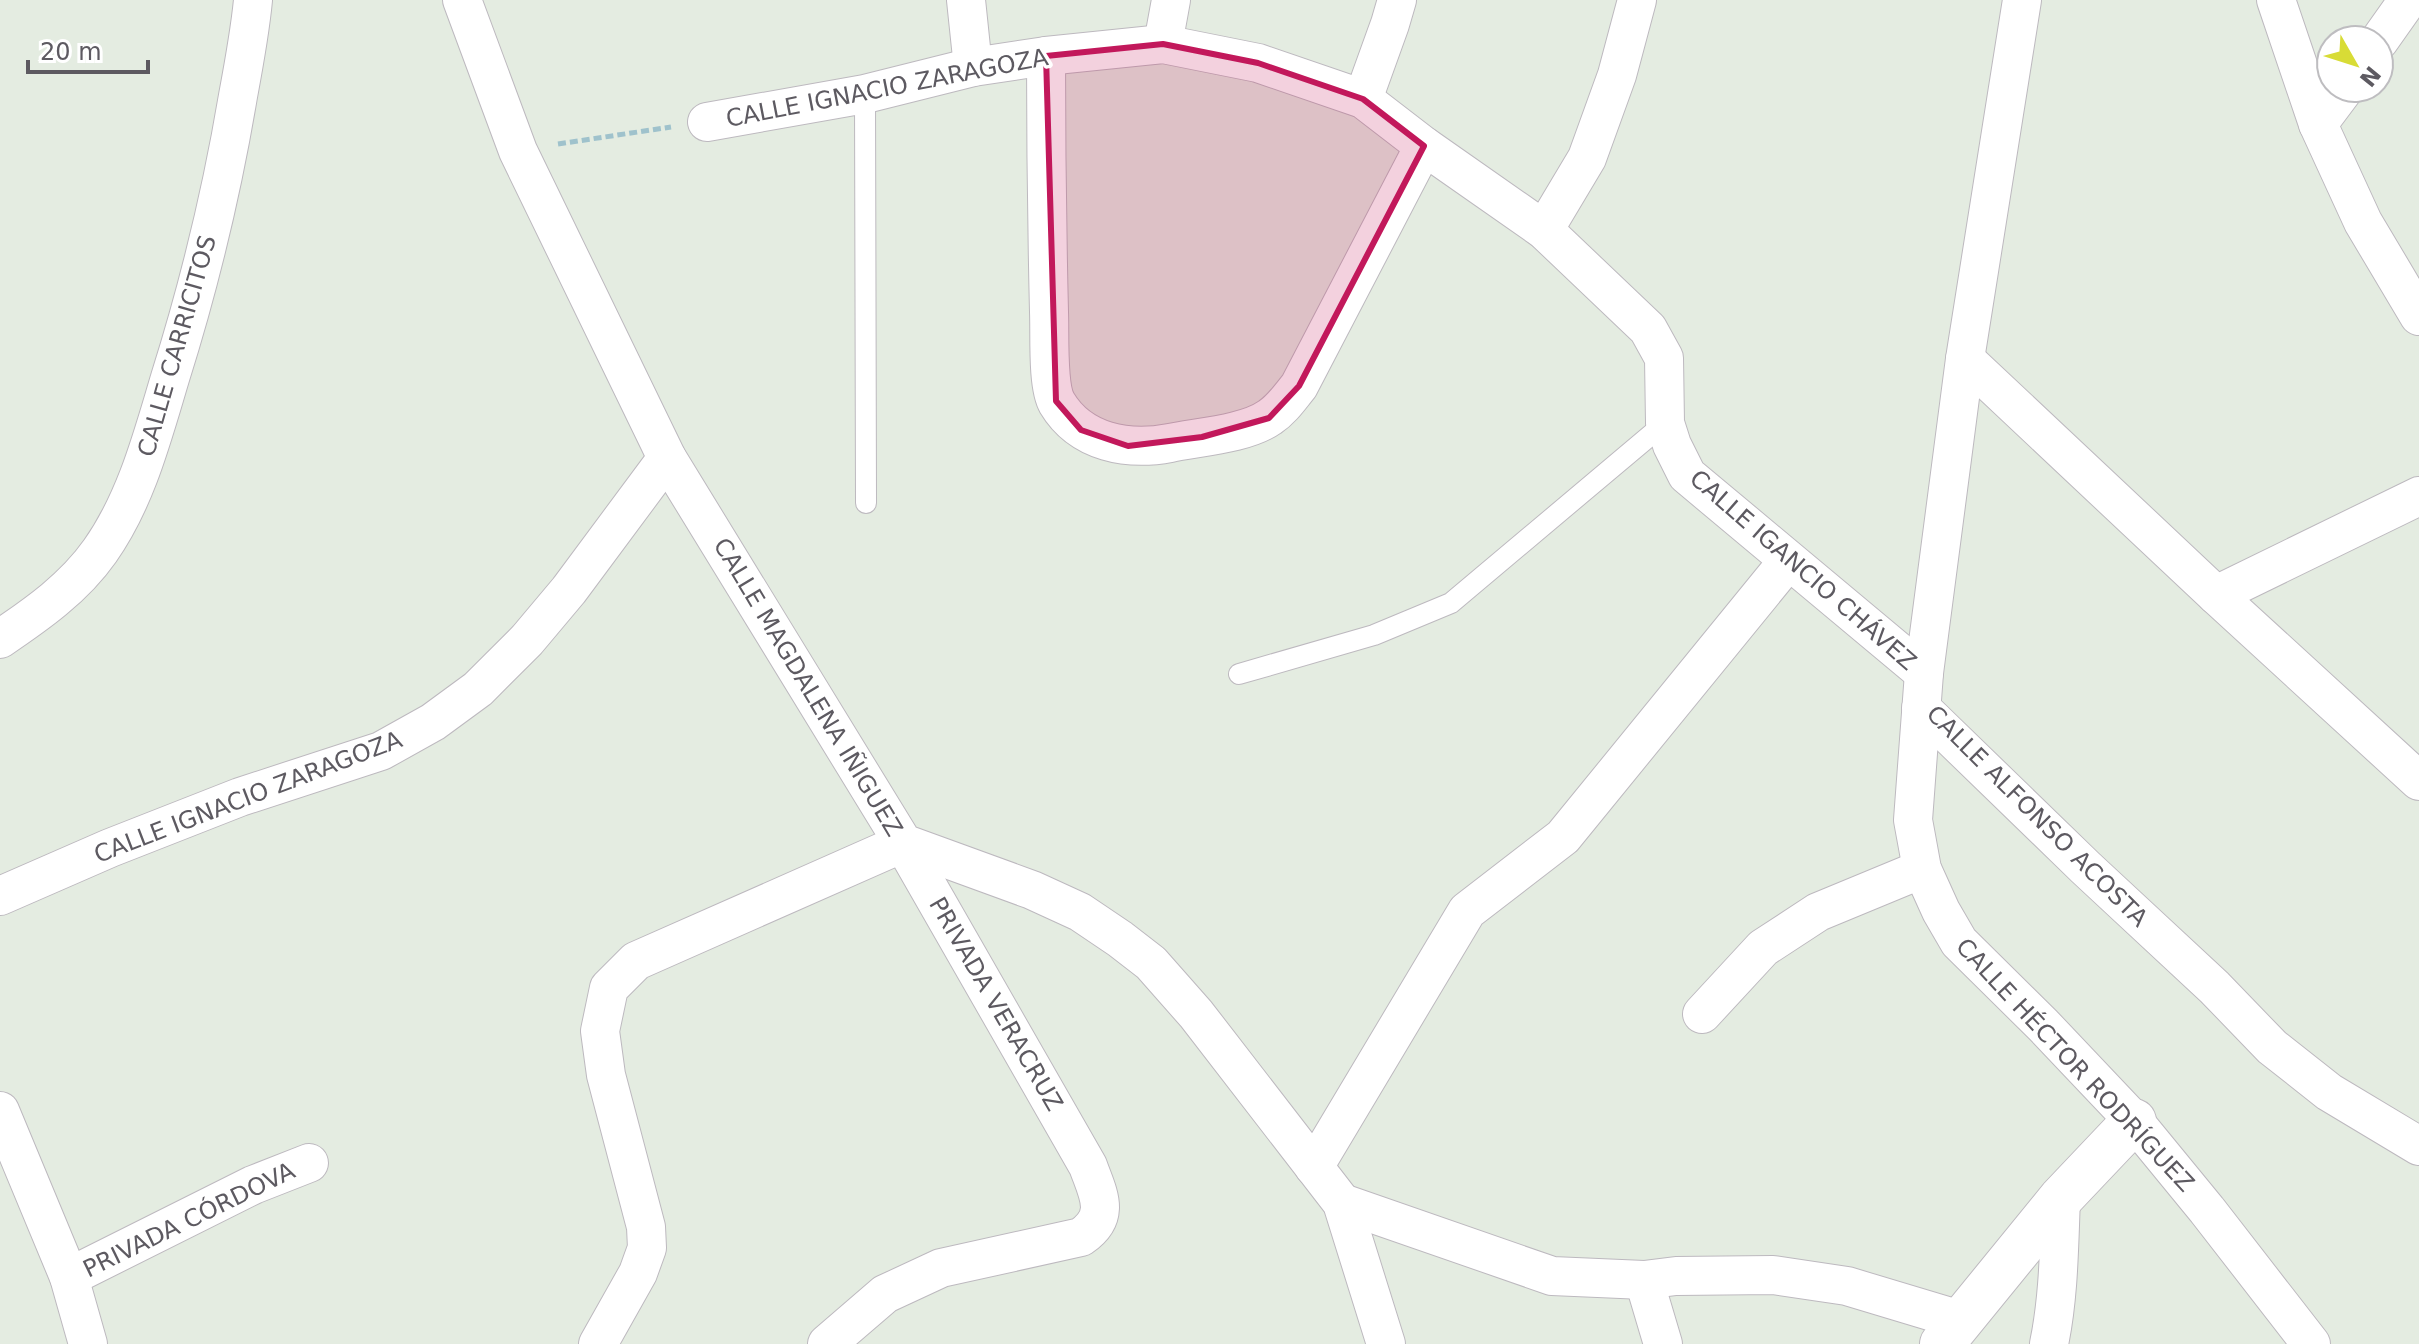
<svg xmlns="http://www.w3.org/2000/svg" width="2419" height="1344" font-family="'DejaVu Sans',sans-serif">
<rect width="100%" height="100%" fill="#e4ece1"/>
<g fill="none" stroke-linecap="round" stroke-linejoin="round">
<defs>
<g id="service">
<path d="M865,94L866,503"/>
<path d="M1239,674L1374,635L1451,603L1665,423"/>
</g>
<g id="minor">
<path d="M462,0L518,151L667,458L903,843L1032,890L1080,912L1120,939L1151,963L1196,1014L1342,1203L1386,1344"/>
<path d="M966,0L973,67"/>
<path d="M2022,0L1965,359L1924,673L1913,820L1922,869L1941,911L1959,942L2043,1025L2134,1121L2207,1210L2311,1344"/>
<path d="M2276,0L2318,124L2363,222L2419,316"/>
<path d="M2379,41L2408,0"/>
<path d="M1163,44L1171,0"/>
<path d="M1046,56C1046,142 1047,227 1049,312C1050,334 1047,386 1057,403C1081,443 1128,451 1170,443C1199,437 1246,434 1270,417C1282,409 1290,397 1299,386L1424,146"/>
<path d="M1363,99L1390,24L1397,0"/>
<path d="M707,122L865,94L973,67L1046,56L1163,44L1258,63L1363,99L1424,146L1544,230L1648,329L1664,358L1665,423L1672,445L1687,475L1924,673"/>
<path d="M2318,124L2345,88"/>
<path d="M1544,230L1587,158L1617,75L1637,0"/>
<path d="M1965,359L2216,595L2419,781"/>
<path d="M2216,595L2419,496"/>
<path d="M0,639C37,614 74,588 100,551C136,500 152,438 170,378C199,286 222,191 238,96C244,64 250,32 253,0"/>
<path d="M1921,708L2086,868L2214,987L2272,1047L2329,1092L2419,1146"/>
<path d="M0,896L110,848L240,797L381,751L433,722L478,689L527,640L569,590L667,458"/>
<path d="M1702,1014L1763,948L1818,912L1922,869"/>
<path d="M0,1111L69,1277L88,1344"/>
<path d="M1314,1167L1467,911L1563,837L1788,561"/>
<path d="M1342,1203L1552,1276L1644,1280L1676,1276L1773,1275L1847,1286L1960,1320"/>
<path d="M69,1277L253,1185L309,1163"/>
<path d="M1644,1280L1663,1344"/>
<path d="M598,1344L638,1273L647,1248L646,1227L606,1075L600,1031L609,988L636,961L903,843L1088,1166C1098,1194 1112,1216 1081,1237L941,1268L885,1294L827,1344"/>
<path d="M2049,1344C2059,1296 2059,1246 2061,1198"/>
</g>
<path id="tertiary" d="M1942,1344L2061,1198L2134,1121"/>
</defs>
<!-- service casing -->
<use href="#service" stroke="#bdb9bf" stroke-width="22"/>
<!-- minor casing -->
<use href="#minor" stroke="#bdb9bf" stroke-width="40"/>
<!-- tertiary casing -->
<use href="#tertiary" stroke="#bdb9bf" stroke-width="46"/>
<!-- path -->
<path stroke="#9fc2cc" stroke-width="5" stroke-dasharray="8 4" stroke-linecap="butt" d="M558,144L671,127"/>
<!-- service -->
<use href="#service" stroke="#fff" stroke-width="20"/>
<!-- minor -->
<use href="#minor" stroke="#fff" stroke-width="38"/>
<!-- tertiary -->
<use href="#tertiary" stroke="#fff" stroke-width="44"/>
</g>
<!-- marked area -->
<path fill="#c2185b" fill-opacity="0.2" stroke="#c2185b" stroke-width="6" stroke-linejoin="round" d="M1163,44L1258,63L1363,99L1424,146L1299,386L1269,418L1202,437L1128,446L1081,430L1056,401L1046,56Z"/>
<g text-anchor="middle" stroke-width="7" stroke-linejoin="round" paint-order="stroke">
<!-- street labels -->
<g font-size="24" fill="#5d5a61" stroke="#fff">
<text transform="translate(887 88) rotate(-11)" y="8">CALLE IGNACIO ZARAGOZA</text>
<text transform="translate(177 346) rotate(-74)" y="8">CALLE CARRICITOS</text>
<text transform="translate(1803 570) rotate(41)" y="8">CALLE IGANCIO CHÁVEZ</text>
<text transform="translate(808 687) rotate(59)" y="8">CALLE MAGDALENA IÑIGUEZ</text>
<text transform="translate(248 797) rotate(-21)" y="8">CALLE IGNACIO ZARAGOZA</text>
<text transform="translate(2037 816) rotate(45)" y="8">CALLE ALFONSO ACOSTA</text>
<text transform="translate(996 1004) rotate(60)" y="8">PRIVADA VERACRUZ</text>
<text transform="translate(2075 1065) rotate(47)" y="8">CALLE HÉCTOR RODRÍGUEZ</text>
<text transform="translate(189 1220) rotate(-26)" y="8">PRIVADA CÓRDOVA</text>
</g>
</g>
<!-- north arrow -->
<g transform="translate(2355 64) rotate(129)"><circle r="38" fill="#ffffff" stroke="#bebdc0" stroke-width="2"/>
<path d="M0-6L14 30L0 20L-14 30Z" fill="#d8dc36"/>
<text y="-12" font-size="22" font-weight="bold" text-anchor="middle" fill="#5d5a61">N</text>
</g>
<!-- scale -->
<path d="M28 60v12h120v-12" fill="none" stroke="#5d5a61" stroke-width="4"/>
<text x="40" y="60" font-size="24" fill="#5d5a61" stroke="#ffffff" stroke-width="6" paint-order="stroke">20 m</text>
</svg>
